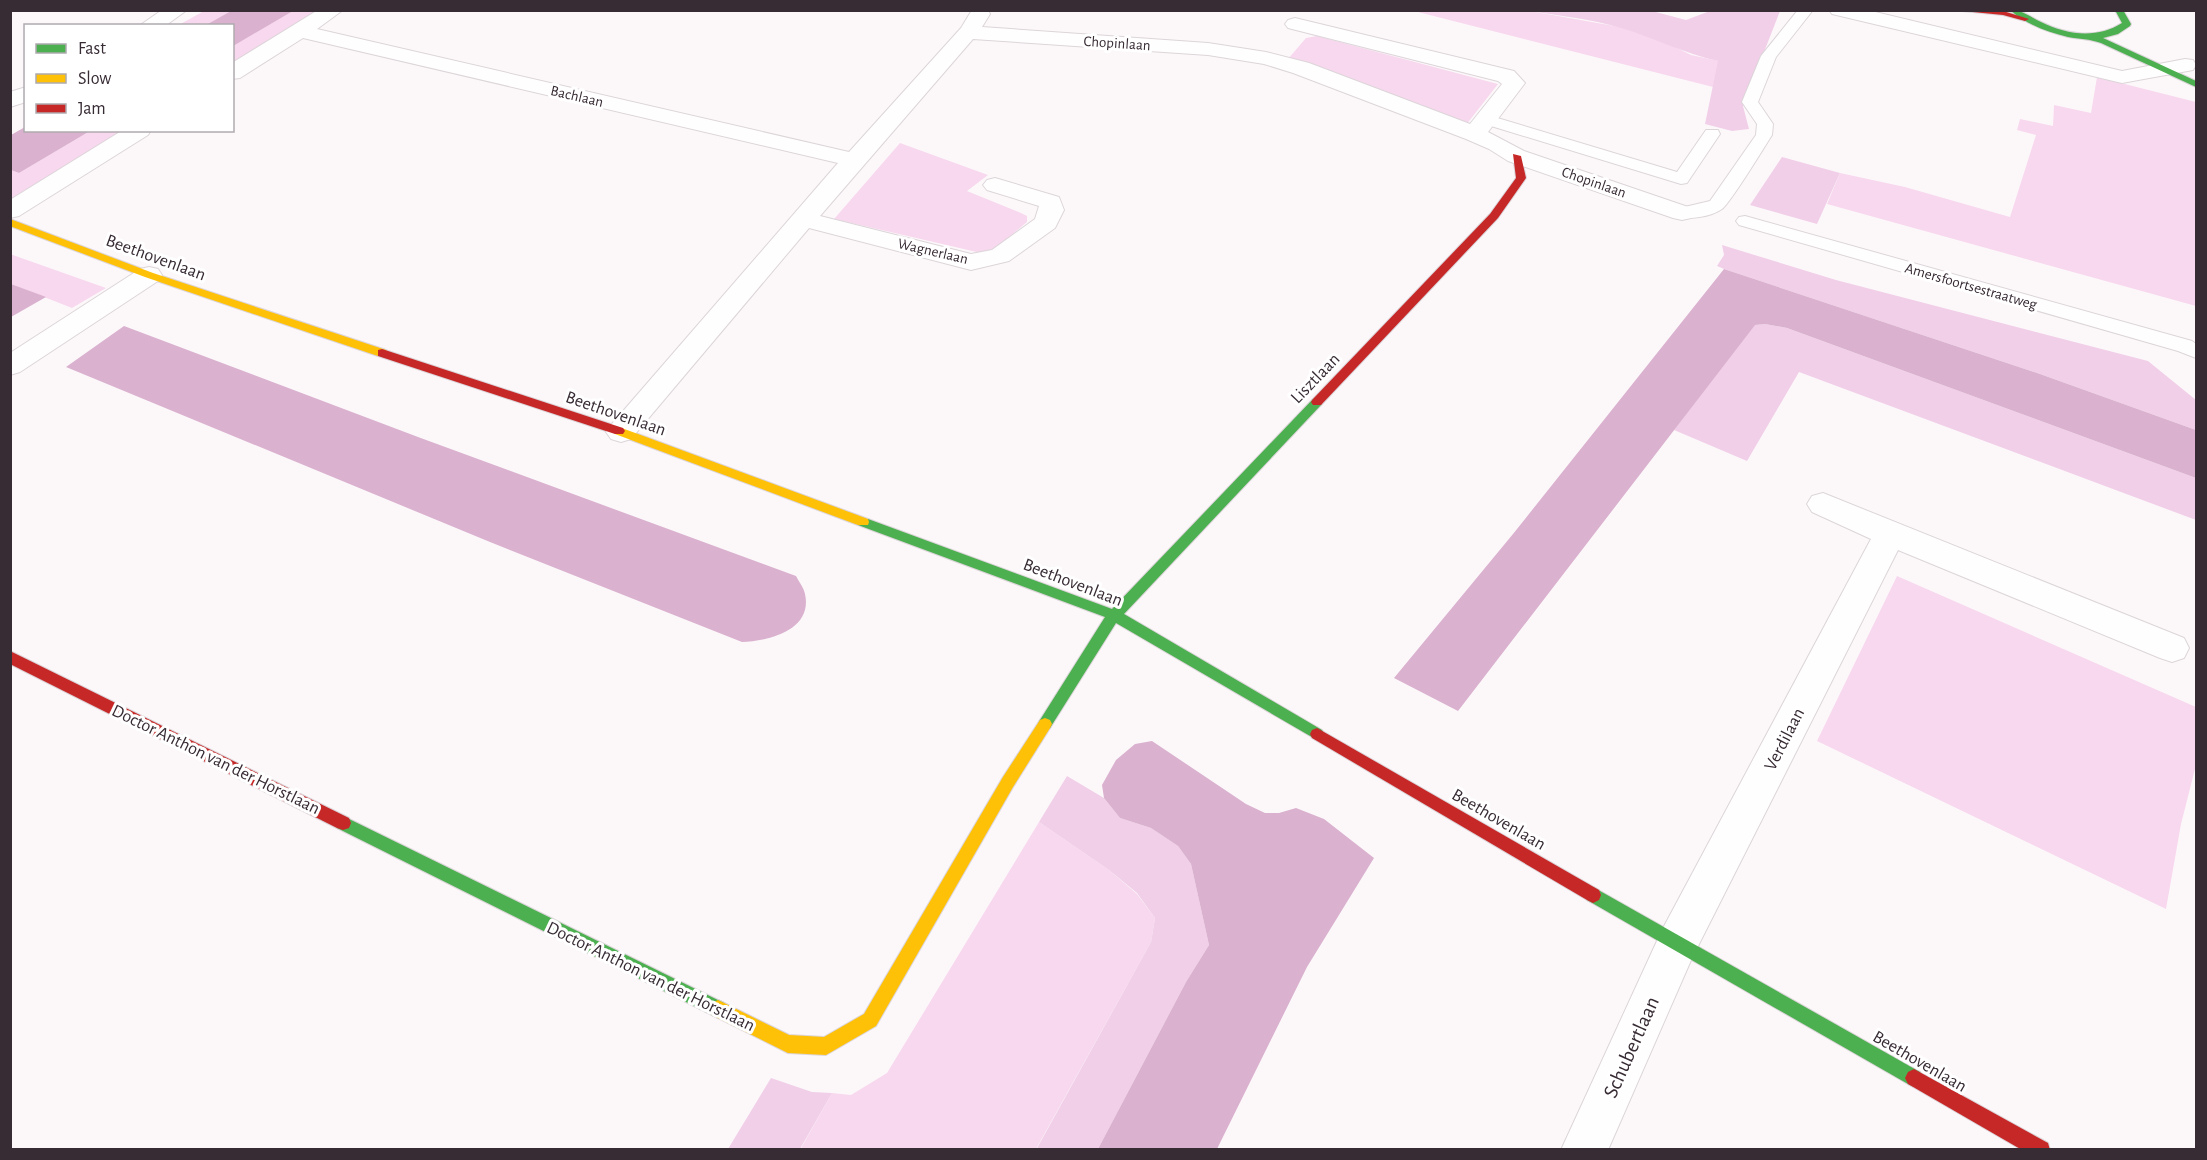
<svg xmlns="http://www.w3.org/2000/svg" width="2207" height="1160" font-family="'Alegreya Sans',sans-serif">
<rect width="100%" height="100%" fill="#fcf8fa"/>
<!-- green -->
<g fill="#f8d8ee">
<path d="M204,11H233L206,25L177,26Z"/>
<path d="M293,11H323L233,65L232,46Z"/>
<path d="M1414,11H1530L1620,27L1669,44L1691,55L1719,61L1713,87Z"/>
<path d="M1317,36L1498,84L1466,125L1288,59L1306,38Z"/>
<path d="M2097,77L2196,102V306L1827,204L1840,173L1905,187L2010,217L2036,135L2017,130L2020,119L2053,126L2054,105L2091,113Z"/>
<path d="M90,131H122L11,199V170L19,173Z"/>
<path d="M900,143L988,175L967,191L1021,213L1027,216V222L995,249L981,253L834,219Z"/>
<path d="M10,254L106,288L72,308L11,284Z"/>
<path d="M1897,576L2196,707V765L2181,824L2166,909L1817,741Z"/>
<path d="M1039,822L1109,870L1137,894L1155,918L1151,942L1036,1149L800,1150L832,1093L851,1095L887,1073Z"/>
</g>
<!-- forest -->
<g fill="#f1cfe8">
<path d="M1530,11H1652L1686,20L1710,11H1780L1743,106L1749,129L1732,131L1705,124L1718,61C1685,54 1655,38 1621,28C1592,19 1560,16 1530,11Z"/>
<path d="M1782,157L1840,173L1817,224L1750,205Z"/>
<path d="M1722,245L1836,280L2148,361L2196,400V430L2040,374L1724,269L1717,266L1724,255Z"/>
<path d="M1765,324L1787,328L2196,478V520L1799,372L1747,461L1674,430L1743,338L1754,325Z"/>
<path d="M1067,776L1104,798L1120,818L1151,828L1178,846L1191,864L1209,945L1186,982L1098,1149L1036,1150L1151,942L1155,918L1137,893L1109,870L1039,822Z"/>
<path d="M771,1078L812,1092L832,1093L800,1149H728Z"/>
</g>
<!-- water -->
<g fill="#dab1cf">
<path d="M233,10H293V11L233,46L232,26L206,25Z"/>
<path d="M25,127L26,130L90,131L19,173L11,170V135Z"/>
<path d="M1724,269L2040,374L2196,430V478L1787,328L1765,324L1755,325L1458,711L1394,678L1513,534Z"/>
<path d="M10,284H11L46,297L11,317Z"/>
<path d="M124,326L418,437L796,576C799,582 804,588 805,594C813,630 769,641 742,642L490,542L66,367Z"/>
<path d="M1152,741L1246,804L1265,813H1279L1296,808L1324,819L1374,858L1307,967L1217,1149H1098L1186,982L1209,945L1191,864L1178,846L1151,828L1120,818L1104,798L1102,785L1116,760L1135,744Z"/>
</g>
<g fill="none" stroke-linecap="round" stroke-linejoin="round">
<defs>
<g id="lane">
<path d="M1798,10H1813L1776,57L1758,102L1773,124L1772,135C1763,149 1731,202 1722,209C1711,217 1688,220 1676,217L1673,213L1676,209L1710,201L1756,135L1757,124L1742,102L1761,56Z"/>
<path d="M1484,114L1677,172L1706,130H1718L1720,134L1687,183L1681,184L1478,122L1476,119Z"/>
<path d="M1745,216L2192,341L2196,344V358L2178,351L1739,225L1736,221L1739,217Z"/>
</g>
<g id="street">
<path d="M162,10H187L165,26H139Z"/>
<path d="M318,10H343L317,29L849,152L961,28L972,10H988L990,14L982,27L1208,43L1266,52L1309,63L1470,124L1502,84L1498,81L1288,28L1285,24L1288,20L1295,18L1514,71L1525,83L1488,132L1524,151L1691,208L1694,213L1691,218L1682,220L1673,218L1508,161L1489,149L1466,139L1293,73L1264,64L1208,55L973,39L820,216L971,254L992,250L1035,219L1039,206L987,190L983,185L987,180L995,178L1059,197L1064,210L1055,228L1009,261L971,270L809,228L631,439L621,442L611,439L606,432L611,425L838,163L303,38L240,78L232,79V63Z"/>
<path d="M1829,10H1867L2122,71L2185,59L2193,60L2196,65L2193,70L2122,83L1832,14Z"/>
<path d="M26,87V102L10,107V92Z"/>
<path d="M123,130H151L148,135L19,216L10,218V200Z"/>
<path d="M149,267L158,269L162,275L158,281L20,372L10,375V353L140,269Z"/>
<path d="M1823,493L2184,638L2189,648L2184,658L2172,662L2160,658L1898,550L1692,958L1608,1150H1561L1662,930L1871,539L1812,512L1807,504L1812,496Z"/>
</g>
<g id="fast">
<path d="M2010,10C2023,10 2030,17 2041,22C2067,35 2097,39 2122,23L2115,10H2123L2131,24L2130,26L2118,34L2103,38L2196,81V87L2101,43C2090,39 2079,39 2068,37C2047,32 2026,24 2010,10Z"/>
<path d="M1317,398L1321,399L1323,402L1321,405L1124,614L1322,730L1324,734L1322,738L1317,740L1116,623L1050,728L1045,730L1040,728L1038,724L1040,720L1105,617L858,525L857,522L858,519H868L1112,609L1313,399Z"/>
<path d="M343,816L724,1003L727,1009L724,1015L718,1018L712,1015L337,828L335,823L337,818Z"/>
<path d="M1593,887L1920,1072L1923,1078L1920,1084L1914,1087L1908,1084L1587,900L1585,895L1587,890Z"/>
</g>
<g id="slow">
<path d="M10,219L153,273L386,350L388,353L386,356H378L145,277L10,226Z"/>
<path d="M619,427L868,519L869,522L868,525H858L615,434L613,431Z"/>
<path d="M1045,718L1050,720L1052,724L1050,728L1013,787L876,1026L826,1055L788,1053L712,1015L709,1009L712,1003L718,1000L789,1035L824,1037L864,1014L1003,777L1040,720Z"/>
</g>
<g id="jam">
<path d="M1952,10L2003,11L2029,19L2025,21L2003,15Z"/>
<path d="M1513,154L1521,156L1526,178L1498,218L1321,405H1313L1311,402L1313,399L1490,214L1516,178Z"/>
<path d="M382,349L623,428L625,431L623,434H615L378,356V350Z"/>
<path d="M10,651L349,818L351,823L349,828L343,830L337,828L10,664Z"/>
<path d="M1317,728L1599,890L1601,895L1599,900L1593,903L1587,900L1312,738L1310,734L1312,730Z"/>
<path d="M1914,1069L2048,1143L2050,1150H2022L1908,1084L1905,1078L1908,1072Z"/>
</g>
</defs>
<!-- lane casing -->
<use href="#lane" stroke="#dcd5d9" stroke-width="2"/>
<!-- street casing -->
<use href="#street" stroke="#dcd5d9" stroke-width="2"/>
<!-- fast casing -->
<use href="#fast" stroke="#dcd5d9" stroke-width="2"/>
<!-- slow casing -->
<use href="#slow" stroke="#dcd5d9" stroke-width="2"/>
<!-- jam casing -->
<use href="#jam" stroke="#dcd5d9" stroke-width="2"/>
<!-- lane -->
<use href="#lane" fill="#fffefe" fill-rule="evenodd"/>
<!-- street -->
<use href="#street" fill="#fffefe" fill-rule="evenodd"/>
<!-- fast -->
<use href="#fast" fill="#4caf50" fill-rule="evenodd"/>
<!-- slow -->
<use href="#slow" fill="#ffc107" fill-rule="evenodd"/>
<!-- jam -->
<use href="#jam" fill="#c62828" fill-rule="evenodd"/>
</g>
<g text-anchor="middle" stroke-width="6" stroke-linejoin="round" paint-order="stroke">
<!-- far-street labels -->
<g font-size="15" fill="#372b34" stroke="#fff">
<text transform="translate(1117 43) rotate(4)" y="5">Chopinlaan</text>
<text transform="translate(577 96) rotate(13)" y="5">Bachlaan</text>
<text transform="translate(1594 182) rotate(19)" y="5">Chopinlaan</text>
<text transform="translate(933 251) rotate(13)" y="5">Wagnerlaan</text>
<text transform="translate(1971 286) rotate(16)" y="5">Amersfoortsestraatweg</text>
</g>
<!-- street labels -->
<g font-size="18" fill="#372b34" stroke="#fff">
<text transform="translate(156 257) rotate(20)" y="6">Beethovenlaan</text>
<text transform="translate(1315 378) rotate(-46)" y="6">Lisztlaan</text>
<text transform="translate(616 413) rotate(19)" y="6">Beethovenlaan</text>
<text transform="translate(1073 582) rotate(21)" y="6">Beethovenlaan</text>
<text transform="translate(1784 739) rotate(-63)" y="6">Verdilaan</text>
<text transform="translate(216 759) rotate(26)" y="6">Doctor Anthon van der Horstlaan</text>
<text transform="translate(1499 819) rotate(30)" y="6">Beethovenlaan</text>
<text transform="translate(651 976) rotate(26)" y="6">Doctor Anthon van der Horstlaan</text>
<text transform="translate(1920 1061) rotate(30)" y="6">Beethovenlaan</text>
</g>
<!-- near-street labels -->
<g font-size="21" fill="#372b34" stroke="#fff">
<text transform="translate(1631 1047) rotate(-66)" y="7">Schubertlaan</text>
</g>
</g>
<!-- border -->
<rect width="2207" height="1160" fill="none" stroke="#372b34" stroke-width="24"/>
<!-- legend -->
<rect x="24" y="24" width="210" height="108" fill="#ffffff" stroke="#afaaae" stroke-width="1.5"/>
<rect x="36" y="44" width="30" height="9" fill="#4caf50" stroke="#afaaae" stroke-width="1.5"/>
<text x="78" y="54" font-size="18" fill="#372b34">Fast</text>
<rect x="36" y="74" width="30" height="9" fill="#ffc107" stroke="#afaaae" stroke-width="1.5"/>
<text x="78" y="84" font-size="18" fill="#372b34">Slow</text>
<rect x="36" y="104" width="30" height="9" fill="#c62828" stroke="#afaaae" stroke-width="1.5"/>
<text x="78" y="114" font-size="18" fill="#372b34">Jam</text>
</svg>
